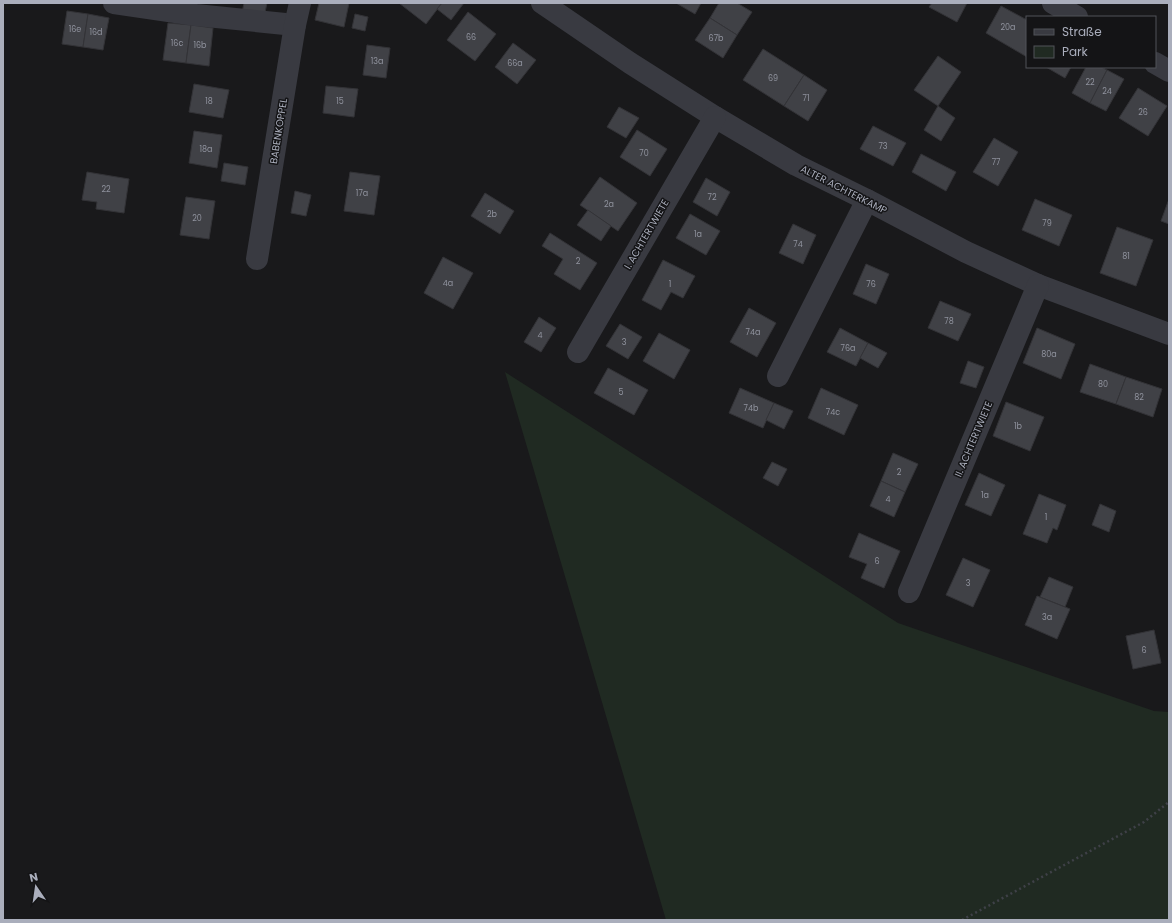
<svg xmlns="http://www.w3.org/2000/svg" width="1172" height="923" font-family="Poppins,sans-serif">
<rect width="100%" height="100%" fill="#19191b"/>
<!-- green -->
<path fill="#202a22" d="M505,372L898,623L1154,711L1169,712V920H666Z"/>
<!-- building -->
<g fill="#404146" stroke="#333337">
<path d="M244,3H267L264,17L242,13Z"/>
<path d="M319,3H349L344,27L315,20Z"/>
<path d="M399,3H442L426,24Z"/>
<path d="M442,3H464L451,20L437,9Z"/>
<path d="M676,3H701L695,14Z"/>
<path d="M719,3H737L752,12L737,35L710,18Z"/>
<path d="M932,3H967L957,22L929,7Z"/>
<path d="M1001,6L1027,20V57L986,33Z"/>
<path d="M67,11L88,14L83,47L62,44Z"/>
<path d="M468,12L496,34L475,61L447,40Z"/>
<path d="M88,14L109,18L103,50L83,47Z"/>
<path d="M355,14L368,17L365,31L352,28Z"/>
<path d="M710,18L737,35L723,58L695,40Z"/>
<path d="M168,23L191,25L186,63L163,60Z"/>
<path d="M191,25L213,28L209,66L186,63Z"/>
<path d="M513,43L536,60L517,84L495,67Z"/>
<path d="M367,45L390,48L386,78L363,75Z"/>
<path d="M763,49L804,75L784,106L743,80Z"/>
<path d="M938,56L961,72L938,106L914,90Z"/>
<path d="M1046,67H1071L1065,78Z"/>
<path d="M1086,67H1101L1107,70L1090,103L1072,93Z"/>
<path d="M1107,70L1124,79L1106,111L1090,103Z"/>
<path d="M804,75L827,90L808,121L784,106Z"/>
<path d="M194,84L229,90L223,118L189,112Z"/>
<path d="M326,86L358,89L354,117L323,113Z"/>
<path d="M1138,88L1167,106L1148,136L1119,118Z"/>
<path d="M938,106L955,118L941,141L924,130Z"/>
<path d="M619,107L639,118L626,138L607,127Z"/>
<path d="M873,126L906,143L893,166L860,149Z"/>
<path d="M637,130L667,149L650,176L620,157Z"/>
<path d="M194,131L222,135L217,168L189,163Z"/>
<path d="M994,138L1018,152L998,186L973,172Z"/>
<path d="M921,154L956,172L946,191L912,172Z"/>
<path d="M224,163L248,167L245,185L221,181Z"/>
<path d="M87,172L129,179L124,213L96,209L97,202L82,200Z"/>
<path d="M350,172L380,176L374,215L344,211Z"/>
<path d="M600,177L637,203L618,231L580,205Z"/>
<path d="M706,178L730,192L717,216L693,202Z"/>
<path d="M295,191L311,195L306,216L291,213Z"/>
<path d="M485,193L514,211L500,234L471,216Z"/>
<path d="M186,197L215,201L209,239L180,235Z"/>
<path d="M1035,199L1072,215L1059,246L1022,230Z"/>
<path d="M1169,199V224L1161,221Z"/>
<path d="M588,210L611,226L601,241L577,225Z"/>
<path d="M690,214L720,231L706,255L676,238Z"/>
<path d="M793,224L816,235L803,264L779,253Z"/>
<path d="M1117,227L1153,240L1136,286L1100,273Z"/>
<path d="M550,233L597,263L580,290L554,274L563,259L542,246Z"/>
<path d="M443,257L473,273L453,309L424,293Z"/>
<path d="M663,260L695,276L683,298L671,292L661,310L642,300Z"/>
<path d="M866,264L889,274L876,304L853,294Z"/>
<path d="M940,301L971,314L958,341L928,328Z"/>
<path d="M749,308L776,323L757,357L730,342Z"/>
<path d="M539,317L556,328L541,352L524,342Z"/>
<path d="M620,324L642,337L628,359L606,346Z"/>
<path d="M840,328L868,343L856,366L827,352Z"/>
<path d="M1037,328L1075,344L1061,379L1023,363Z"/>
<path d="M659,333L690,350L674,379L643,361Z"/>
<path d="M868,343L887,353L878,368L860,358Z"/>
<path d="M968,361L984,367L976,388L960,383Z"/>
<path d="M1090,364L1126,377L1116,404L1080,392Z"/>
<path d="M608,368L648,390L634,415L594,393Z"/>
<path d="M1126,377L1162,389L1153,417L1116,404Z"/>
<path d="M740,388L774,403L763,428L729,413Z"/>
<path d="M821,388L858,405L844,435L808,418Z"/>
<path d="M1006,402L1044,417L1030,451L993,436Z"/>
<path d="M774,403L793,411L784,429L766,420Z"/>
<path d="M893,453L918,464L905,492L881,481Z"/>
<path d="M772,462L787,469L778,486L763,478Z"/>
<path d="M979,473L1005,485L991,516L965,505Z"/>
<path d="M881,481L905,492L894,517L870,506Z"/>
<path d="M1039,494L1066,505L1057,530L1053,528L1047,543L1023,534Z"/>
<path d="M1100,504L1116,511L1109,532L1092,525Z"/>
<path d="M859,533L900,551L884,588L861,578L867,564L849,557Z"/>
<path d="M963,558L990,570L973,607L946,595Z"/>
<path d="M1049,577L1073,587L1065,607L1040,597Z"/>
<path d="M1037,596L1070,609L1057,639L1025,625Z"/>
<path d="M1154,630L1161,663L1133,669L1126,636Z"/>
</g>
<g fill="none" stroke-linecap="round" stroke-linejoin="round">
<!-- path -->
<path stroke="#3f4148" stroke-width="2.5" stroke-dasharray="2 3" stroke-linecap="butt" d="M962,920L1144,822L1169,802"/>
<!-- minor -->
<g stroke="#393a41" stroke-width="22">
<path d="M114,3L196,15L295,25"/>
<path d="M542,3L630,63L715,117L796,165L867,200L966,252L1038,285L1169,334"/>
<path d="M1053,3L1077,17"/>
<path d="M1155,63L1169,71"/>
<path d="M257,259L295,25L300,3"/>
<path d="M578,352L715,117"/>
<path d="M778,376L867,200"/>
<path d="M909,592L1038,285"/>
</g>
</g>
<g text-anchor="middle" stroke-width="3" stroke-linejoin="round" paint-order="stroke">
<!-- number labels -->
<g font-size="8" fill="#90939e">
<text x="1008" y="30">20a</text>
<text x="75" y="32">16e</text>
<text x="96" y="35">16d</text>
<text x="471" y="40">66</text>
<text x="716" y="41">67b</text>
<text x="177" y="46">16c</text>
<text x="200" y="48">16b</text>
<text x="377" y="64">13a</text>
<text x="515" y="66">66a</text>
<text x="773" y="81">69</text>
<text x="1090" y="85">22</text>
<text x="1107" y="94">24</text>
<text x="806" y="101">71</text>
<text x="209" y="104">18</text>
<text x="340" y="104">15</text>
<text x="1143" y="115">26</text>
<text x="883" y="149">73</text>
<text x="206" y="152">18a</text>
<text x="644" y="156">70</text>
<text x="996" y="165">77</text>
<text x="106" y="192">22</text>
<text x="362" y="196">17a</text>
<text x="712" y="200">72</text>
<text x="609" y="207">2a</text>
<text x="492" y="217">2b</text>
<text x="197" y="221">20</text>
<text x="1047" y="226">79</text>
<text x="698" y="237">1a</text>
<text x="798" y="247">74</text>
<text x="1126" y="259">81</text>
<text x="578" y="264">2</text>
<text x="448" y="286">4a</text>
<text x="670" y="287">1</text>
<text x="871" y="287">76</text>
<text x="949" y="324">78</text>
<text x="753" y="335">74a</text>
<text x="540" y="338">4</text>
<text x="624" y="345">3</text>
<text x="848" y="351">76a</text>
<text x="1049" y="357">80a</text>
<text x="1103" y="387">80</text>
<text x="621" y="395">5</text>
<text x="1139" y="400">82</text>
<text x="751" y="411">74b</text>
<text x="833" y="415">74c</text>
<text x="1018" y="429">1b</text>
<text x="899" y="475">2</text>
<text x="985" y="498">1a</text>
<text x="888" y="502">4</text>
<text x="1046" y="520">1</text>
<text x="877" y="564">6</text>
<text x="968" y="586">3</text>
<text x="1047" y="620">3a</text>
<text x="1144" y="653">6</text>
</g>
<!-- street labels -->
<g font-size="10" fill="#aaaebc" stroke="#141416">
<text transform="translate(278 131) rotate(-81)" y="4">BABENKOPPEL</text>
<text transform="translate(844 189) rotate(27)" y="4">ALTER ACHTERKAMP</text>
<text transform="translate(646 234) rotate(-60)" y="4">I. ACHTERTWIETE</text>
<text transform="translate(973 439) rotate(-67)" y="4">II. ACHTERTWIETE</text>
</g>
</g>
<!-- border -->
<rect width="1172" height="923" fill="none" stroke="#aaaebc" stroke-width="8"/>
<!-- legend -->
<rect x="1026" y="16" width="130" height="52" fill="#141416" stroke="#505258"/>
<rect x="1034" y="29" width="20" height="6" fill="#393a41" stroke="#505258"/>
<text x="1062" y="36" font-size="12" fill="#aaaebc">Straße</text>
<rect x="1034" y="46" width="20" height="12" fill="#202a22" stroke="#505258"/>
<text x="1062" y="56" font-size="12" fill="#aaaebc">Park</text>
<!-- north arrow -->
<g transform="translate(36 887) rotate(347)" stroke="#141416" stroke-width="3" paint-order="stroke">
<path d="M0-3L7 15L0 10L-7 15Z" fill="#aaaebc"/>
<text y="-6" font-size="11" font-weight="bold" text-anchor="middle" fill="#aaaebc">N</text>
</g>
</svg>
